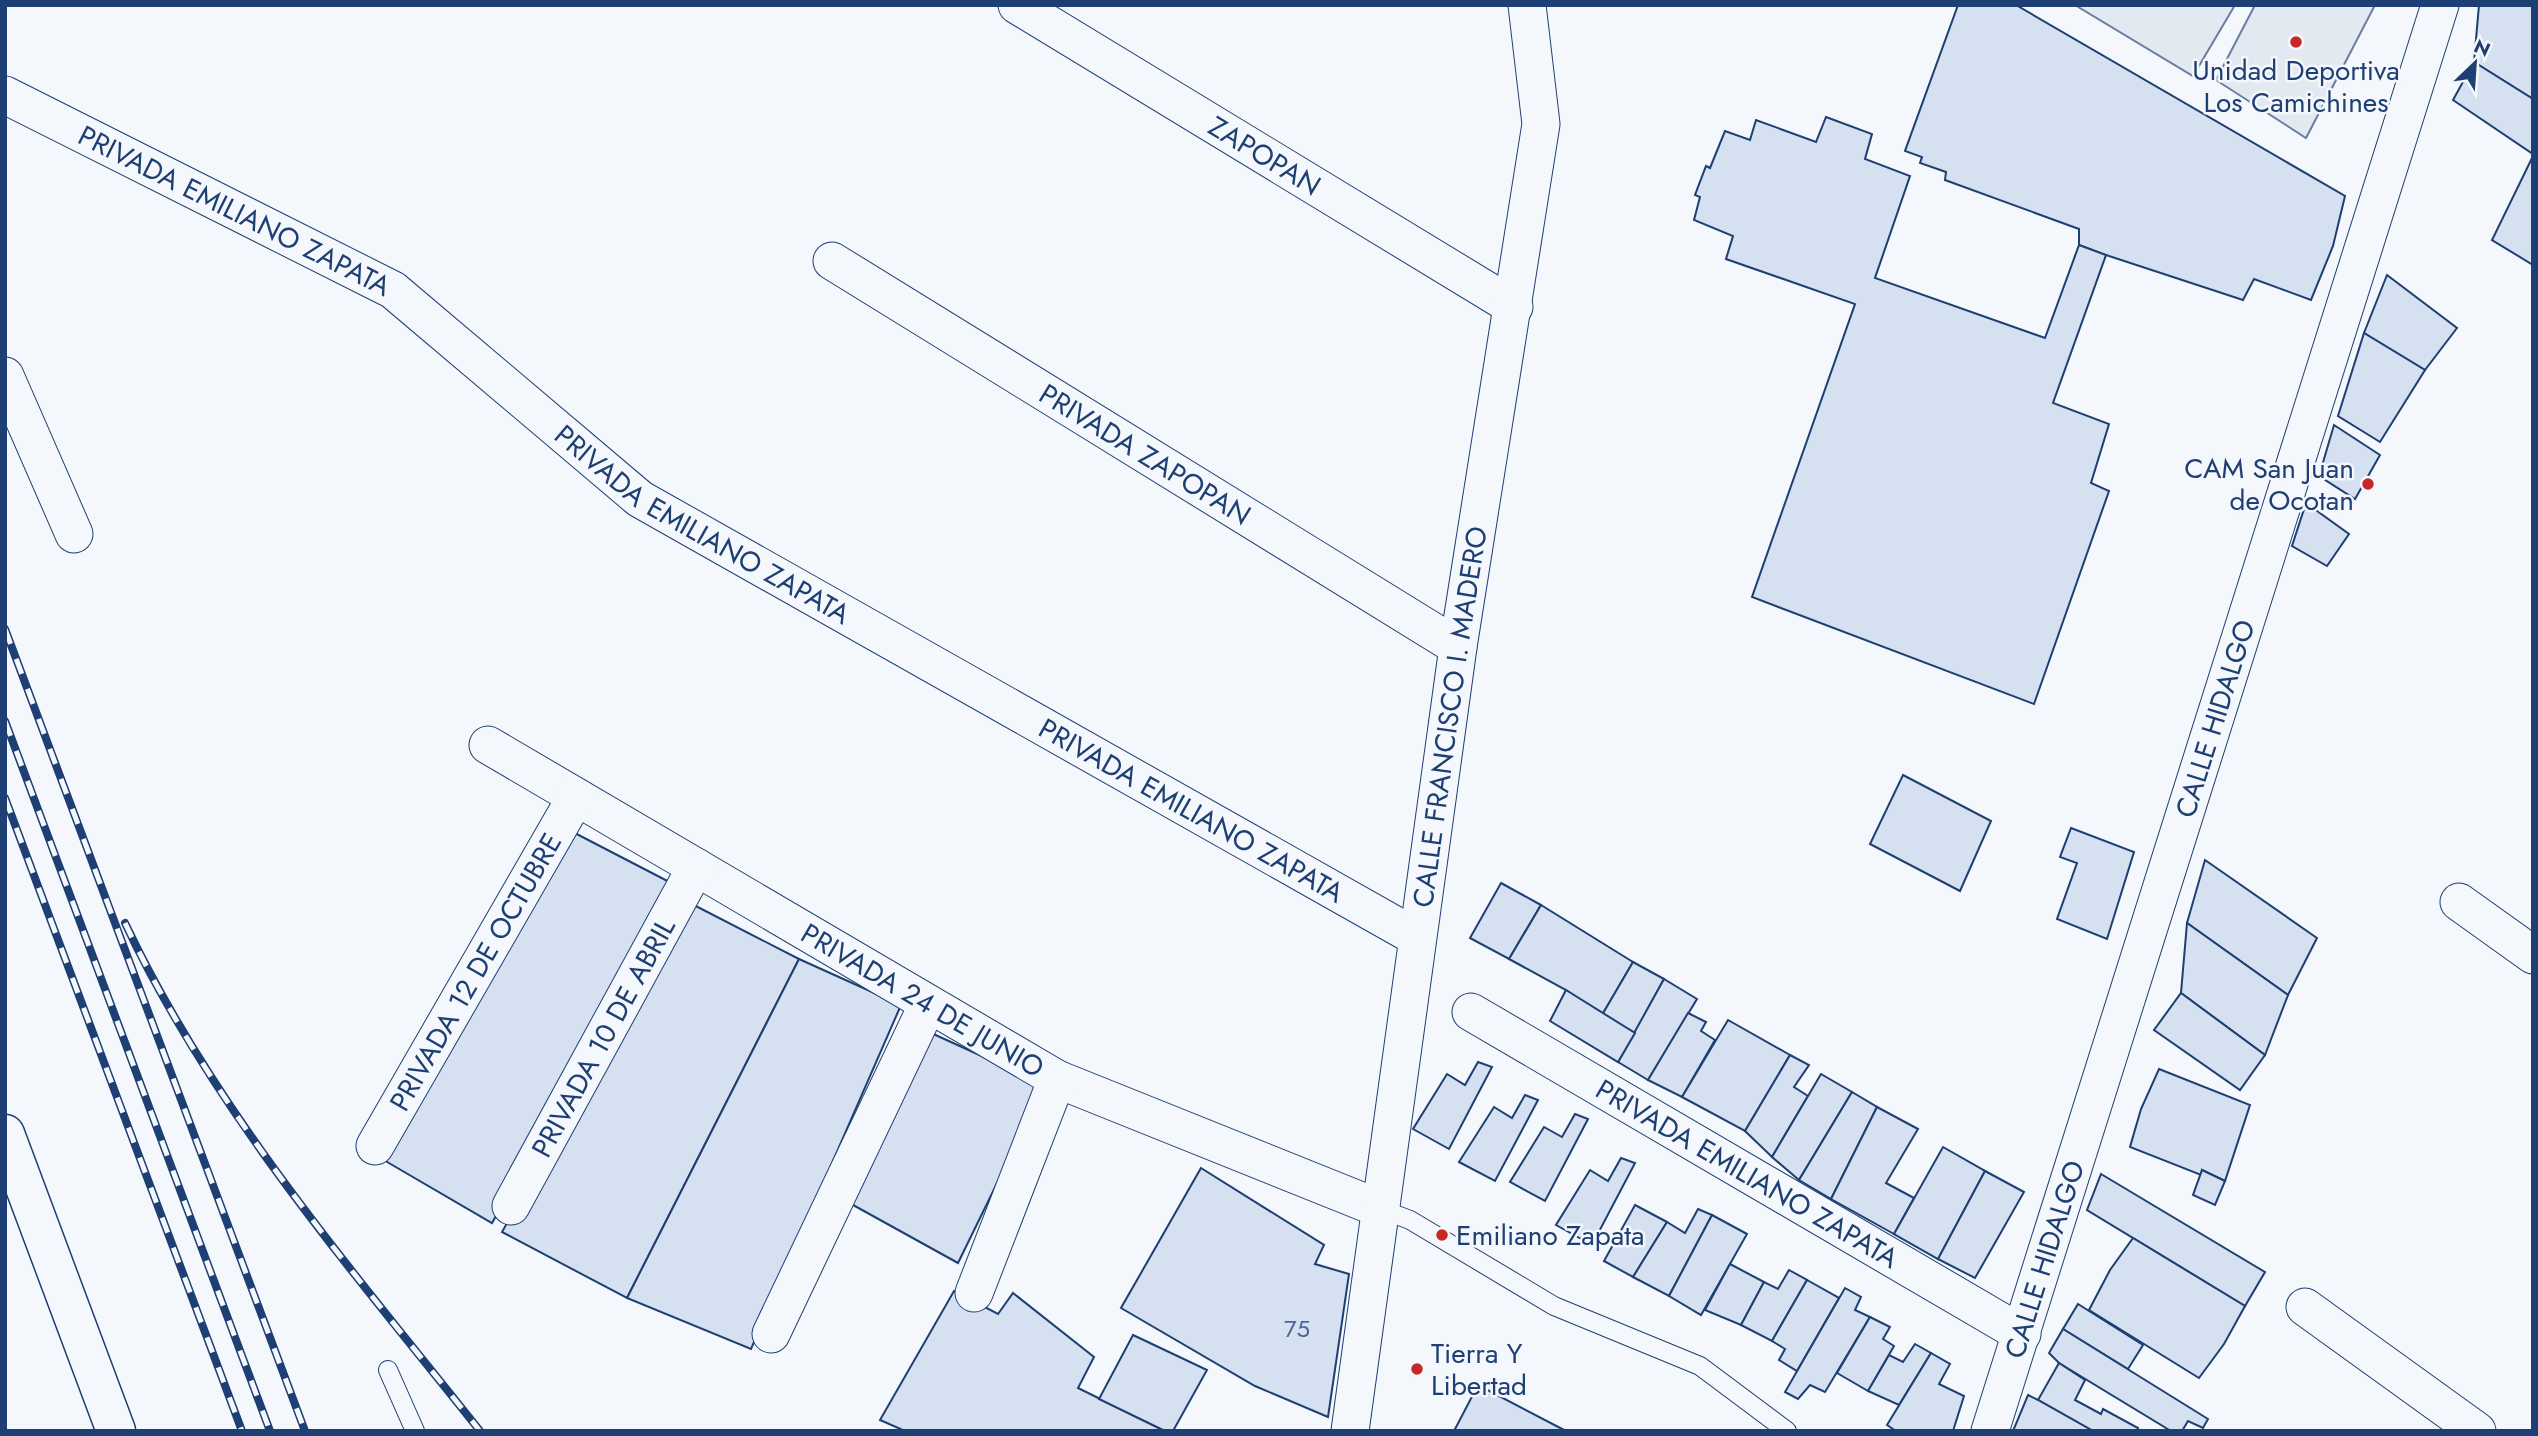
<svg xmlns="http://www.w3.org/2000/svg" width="2538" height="1436" font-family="Jost,sans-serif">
<rect width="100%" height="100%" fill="#f4f7fb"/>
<!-- green -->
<g fill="#e3e9f0" stroke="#687fa3" stroke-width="2">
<path d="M2075,5H2235L2193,76Z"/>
<path d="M2255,5H2375L2306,138L2216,80Z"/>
</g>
<!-- building -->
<g fill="#d5e0f0" stroke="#1d3f73" stroke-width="2">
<path d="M1958,5H2016L2345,196L2333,246L2311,300L2254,279L2243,300L2103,254L2079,245V229L1945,180L1946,172L1920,163L1922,157L1905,151Z"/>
<path d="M2479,5H2533V99L2474,62Z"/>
<path d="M2474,62L2533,99V154L2453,100Z"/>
<path d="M1826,117L1872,134L1865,159L1910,176L1875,278L2045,338L2079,245L2106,255L2053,403L2109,424L2091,483L2109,491L2034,704L1752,597L1855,304L1726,259L1733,236L1694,220L1700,197L1695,195L1706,166L1710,168L1725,131L1750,140L1756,120L1816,142Z"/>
<path d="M2533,156V265L2492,240Z"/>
<path d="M2387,275L2457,328L2425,370L2364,333Z"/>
<path d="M2364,333L2425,370L2380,442L2338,416Z"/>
<path d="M2334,425L2380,455L2355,499L2319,476Z"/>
<path d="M2306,503L2349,534L2327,566L2292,546Z"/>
<path d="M1903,775L1991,821L1960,891L1870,844Z"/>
<path d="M2071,828L2134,852L2107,939L2057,919L2077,863L2060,857Z"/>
<path d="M567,829L679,887L492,1223L382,1159Z"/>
<path d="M2205,860L2317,938L2288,995L2187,923Z"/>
<path d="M1501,883L1541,905L1509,959L1470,938Z"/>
<path d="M688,902L799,959L627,1298L502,1232Z"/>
<path d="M1541,905L1633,962L1602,1015L1566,990L1509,959Z"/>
<path d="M2187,923L2288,995L2265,1055L2181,993Z"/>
<path d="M799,959L901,1005L751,1349L627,1298Z"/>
<path d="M1633,962L1664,979L1635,1033L1602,1015Z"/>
<path d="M1664,979L1697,999L1648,1080L1618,1062Z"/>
<path d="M1566,990L1635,1033L1618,1062L1550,1021Z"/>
<path d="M2181,993L2265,1055L2240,1090L2154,1030Z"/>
<path d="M1688,1013L1706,1022L1701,1031L1715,1040L1682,1097L1648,1080Z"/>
<path d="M1728,1020L1790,1055L1745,1131L1682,1097Z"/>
<path d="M929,1032L1045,1085L958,1263L844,1200Z"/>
<path d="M1790,1055L1809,1065L1794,1087L1808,1096L1772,1157L1745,1131Z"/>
<path d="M1478,1062L1492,1067L1449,1149L1413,1129L1447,1074L1465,1085Z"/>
<path d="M2159,1069L2250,1105L2225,1181L2202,1170L2201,1175L2130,1147L2141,1109Z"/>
<path d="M1821,1074L1852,1092L1799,1180L1772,1157Z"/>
<path d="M1852,1092L1877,1107L1831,1199L1799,1180Z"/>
<path d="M1525,1095L1538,1100L1495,1181L1459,1162L1494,1107L1512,1118Z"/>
<path d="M1877,1107L1918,1129L1886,1183L1914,1198L1894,1234L1831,1199Z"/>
<path d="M1575,1114L1588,1119L1545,1201L1510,1182L1544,1127L1562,1137Z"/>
<path d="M1943,1147L1985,1171L1938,1259L1894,1234Z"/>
<path d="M1621,1158L1635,1163L1592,1245L1556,1225L1590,1170L1608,1181Z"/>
<path d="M1201,1168L1324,1245L1315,1264L1349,1274L1328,1417L1255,1386L1121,1308Z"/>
<path d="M2202,1170L2225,1181L2215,1205L2193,1195Z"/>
<path d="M1985,1171L2024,1192L1975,1278L1938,1259Z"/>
<path d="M2101,1174L2265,1272L2245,1306L2087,1210Z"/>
<path d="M1635,1205L1667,1222L1633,1277L1604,1261Z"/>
<path d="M1698,1209L1712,1215L1669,1296L1633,1277L1667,1222L1685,1233Z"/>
<path d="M1712,1215L1747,1234L1701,1315L1669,1296Z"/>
<path d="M2133,1238L2245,1306L2224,1344L2199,1378L2089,1310L2110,1270Z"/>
<path d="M1730,1264L1764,1282L1741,1325L1705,1310Z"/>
<path d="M1789,1270L1807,1280L1772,1341L1741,1325L1764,1282L1778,1289Z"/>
<path d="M1807,1280L1839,1298L1797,1371L1779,1360L1785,1349L1772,1341Z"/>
<path d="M1845,1288L1861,1297L1855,1310L1870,1317L1825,1392L1810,1385L1798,1399L1785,1392Z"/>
<path d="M954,1291L998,1314L1013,1293L1094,1357L1078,1388L1165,1431H905L880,1420Z"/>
<path d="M2078,1304L2143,1345L2128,1369L2063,1329Z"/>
<path d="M1870,1317L1890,1327L1883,1339L1894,1346L1868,1391L1837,1373Z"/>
<path d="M2063,1329L2208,1419L2203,1428L2188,1421L2182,1431H2171L2059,1363L2049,1353Z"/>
<path d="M1133,1335L1207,1370L1173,1431H1165L1099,1399Z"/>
<path d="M1915,1344L1931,1353L1899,1405L1868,1391L1889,1355L1903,1362Z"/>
<path d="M1931,1353L1950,1364L1939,1384L1964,1396L1953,1431H1896L1887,1425Z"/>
<path d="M2059,1363L2085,1380L2075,1400L2101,1414L2103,1409L2138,1428L2137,1431H2093L2038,1400Z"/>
<path d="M1478,1385L1566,1431H1454Z"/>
<path d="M2028,1395L2038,1400L2093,1431H2013Z"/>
</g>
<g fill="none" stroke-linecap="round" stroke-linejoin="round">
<defs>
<g id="lane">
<path d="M1381,1209L1410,1220L1554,1306L1700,1366L1787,1431"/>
<path d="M388,1370L415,1431"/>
</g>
<g id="street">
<path id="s1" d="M1017,5L1514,307"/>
<path id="s2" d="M5,95L393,290L640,499L1416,937"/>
<path id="s3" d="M832,261L1458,647"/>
<path d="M5,376L74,534"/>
<path id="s4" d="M488,745L1057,1079L1381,1209"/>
<path d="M2459,902L2533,955"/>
<path id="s5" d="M1471,1012L2022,1334"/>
<path id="s6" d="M375,1146L576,797"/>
<path id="s7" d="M511,1206L696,867"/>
<path d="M974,1293L1057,1079"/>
<path d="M2305,1307L2477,1431"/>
<path d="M771,1334L928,1004"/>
<path id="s8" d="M1350,1431L1458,647L1541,124L1527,5"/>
<path id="s9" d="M1990,1431L2440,5"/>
</g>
<path id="secondary" d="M5,1134L116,1431"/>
</defs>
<!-- lane casing -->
<use href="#lane" stroke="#1d3f73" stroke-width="20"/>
<!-- street casing -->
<use href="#street" stroke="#1d3f73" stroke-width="39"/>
<!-- secondary casing -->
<use href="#secondary" stroke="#1d3f73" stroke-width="41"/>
<!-- lane -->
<use href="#lane" stroke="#f4f7fb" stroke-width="18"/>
<!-- street -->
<use href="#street" stroke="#f4f7fb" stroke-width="37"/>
<!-- secondary -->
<use href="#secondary" stroke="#f4f7fb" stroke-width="38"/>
<defs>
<g id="rail">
<path d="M5,629L305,1431"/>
<path d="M5,721L270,1431"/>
<path d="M5,798L242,1431"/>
<path d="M125,923C213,1110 352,1270 480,1431"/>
</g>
</defs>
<!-- rail casing -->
<use href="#rail" stroke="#1d3f73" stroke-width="8"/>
<!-- rail -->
<use href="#rail" stroke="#f4f7fb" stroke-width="5" stroke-dasharray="16" stroke-linecap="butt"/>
</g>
<!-- markers -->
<g fill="#c62828" stroke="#f4f7fb" stroke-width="2.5">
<circle cx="2296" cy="42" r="7"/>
<circle cx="2368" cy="484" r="7"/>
<circle cx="1442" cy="1235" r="7"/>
<circle cx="1417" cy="1369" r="7"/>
</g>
<g text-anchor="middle" stroke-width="5" stroke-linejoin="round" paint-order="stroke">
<!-- number labels -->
<g font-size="24" fill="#4b6792">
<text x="1297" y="1337">75</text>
</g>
<!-- poi labels -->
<g font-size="28" fill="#1d3f73" stroke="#f4f7fb" text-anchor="start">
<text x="2296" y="80" text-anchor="middle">Unidad Deportiva<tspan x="2296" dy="32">Los Camichines</tspan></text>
<text x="2354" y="478" text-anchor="end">CAM San Juan<tspan x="2354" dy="32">de Ocotan</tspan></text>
<text x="1456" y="1245">Emiliano Zapata</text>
<text x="1431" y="1363">Tierra Y<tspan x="1431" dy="32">Libertad</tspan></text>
</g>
<!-- street labels -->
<g font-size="28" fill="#1d3f73" stroke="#f4f7fb">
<text dy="10" stroke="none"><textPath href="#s1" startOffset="290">ZAPOPAN</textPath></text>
<text dy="10" stroke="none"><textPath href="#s2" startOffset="257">PRIVADA EMILIANO ZAPATA</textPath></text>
<text dy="10" stroke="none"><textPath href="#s3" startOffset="368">PRIVADA ZAPOPAN</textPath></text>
<text dy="10" stroke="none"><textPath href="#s2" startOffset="824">PRIVADA EMILIANO ZAPATA</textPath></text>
<text dy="10" stroke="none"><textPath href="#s8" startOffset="721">CALLE FRANCISCO I. MADERO</textPath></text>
<text dy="10" stroke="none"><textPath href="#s9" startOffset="747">CALLE HIDALGO</textPath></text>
<text dy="10" stroke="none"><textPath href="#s2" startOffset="1391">PRIVADA EMILIANO ZAPATA</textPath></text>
<text dy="10" stroke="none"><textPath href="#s6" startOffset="201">PRIVADA 12 DE OCTUBRE</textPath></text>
<text dy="10" stroke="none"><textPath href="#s4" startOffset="504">PRIVADA 24 DE JUNIO</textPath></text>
<text dy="10" stroke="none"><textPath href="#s7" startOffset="192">PRIVADA 10 DE ABRIL</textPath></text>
<text dy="10" stroke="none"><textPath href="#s5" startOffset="320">PRIVADA EMILIANO ZAPATA</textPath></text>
<text dy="10" stroke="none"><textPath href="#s9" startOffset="180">CALLE HIDALGO</textPath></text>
</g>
</g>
<!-- border -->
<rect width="2538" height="1436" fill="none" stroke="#1d3f73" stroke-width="14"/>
<!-- north arrow -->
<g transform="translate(2475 63) rotate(25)" stroke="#f4f7fb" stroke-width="5" paint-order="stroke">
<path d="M0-5L12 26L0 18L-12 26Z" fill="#1d3f73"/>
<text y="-10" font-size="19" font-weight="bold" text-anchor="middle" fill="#1d3f73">N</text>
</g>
</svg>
